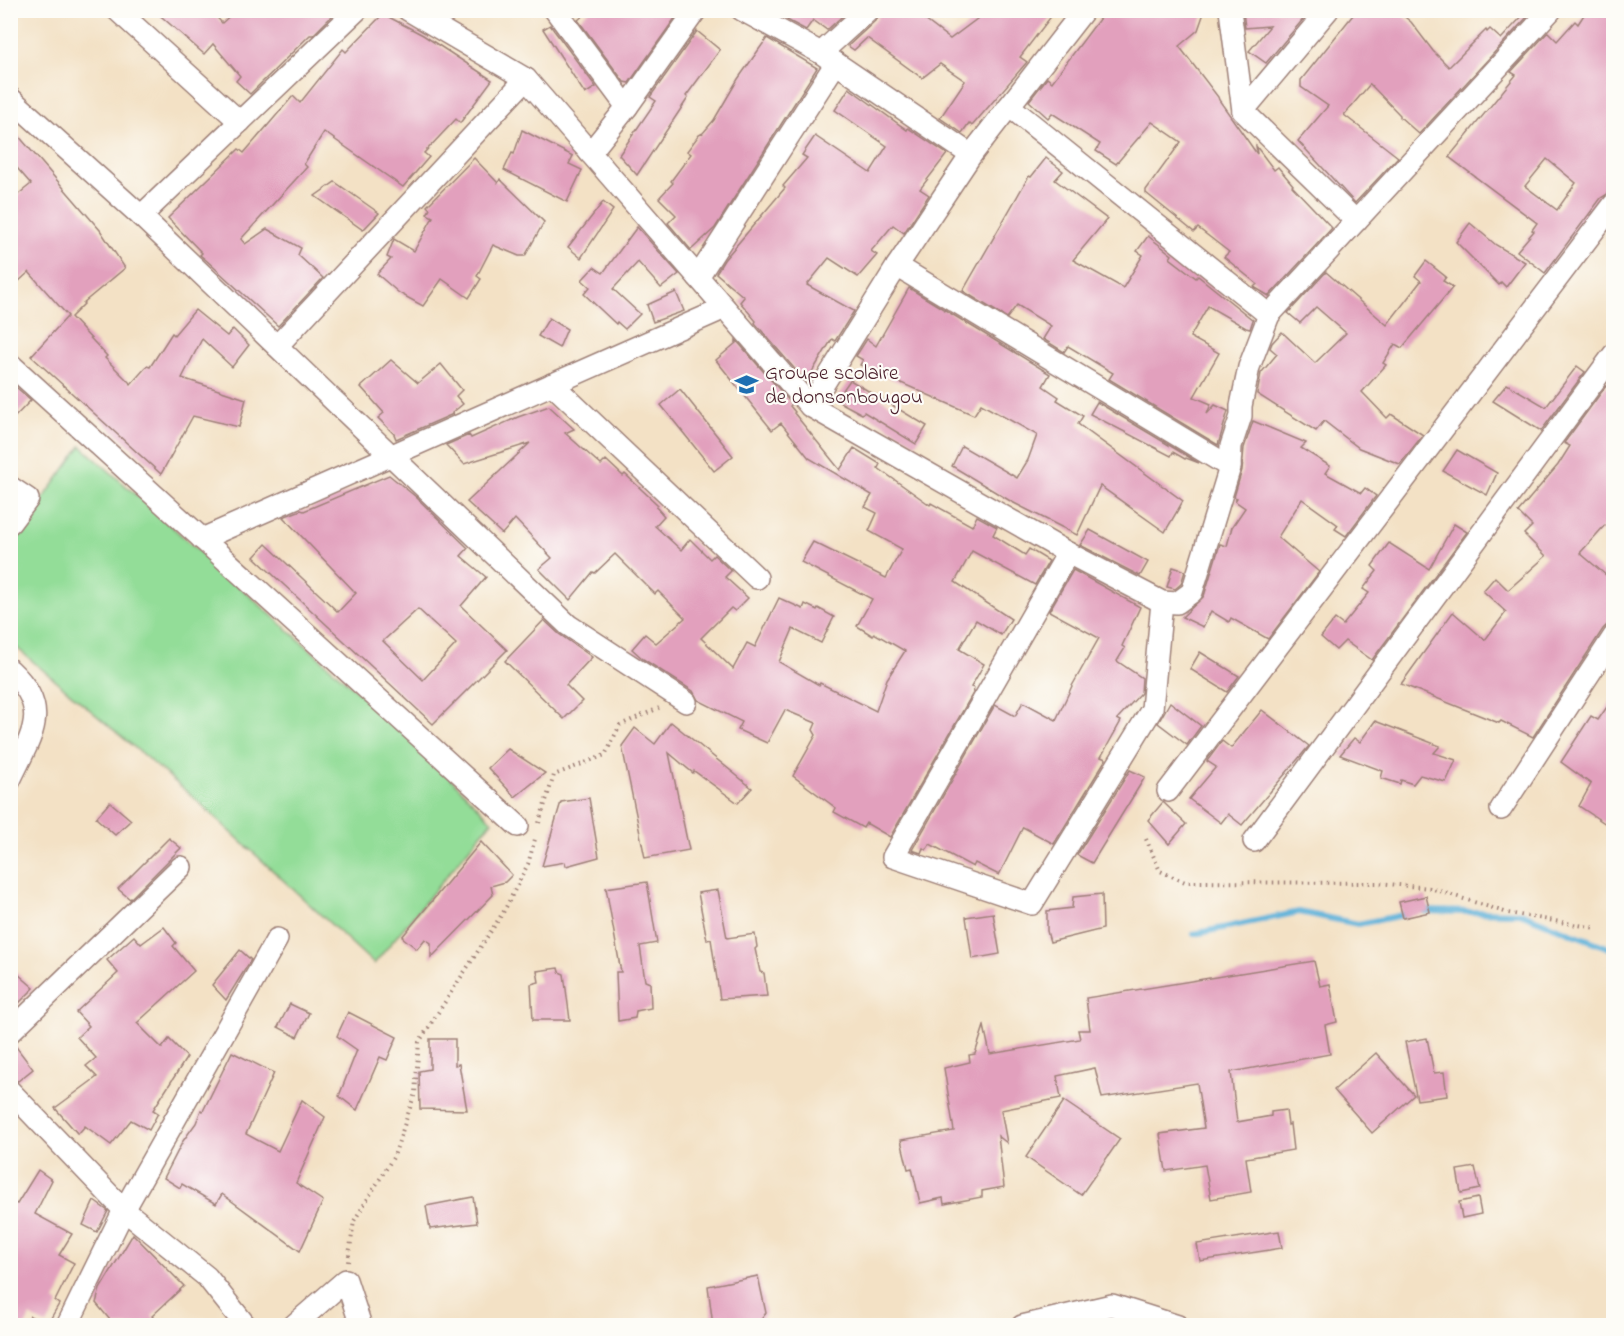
<svg xmlns="http://www.w3.org/2000/svg" width="1624" height="1336" font-family="'Indie Flower',sans-serif">
<rect width="100%" height="100%" fill="#fdfcf7"/>
<filter id="ink" filterUnits="userSpaceOnUse"><feTurbulence type="fractalNoise" baseFrequency=".0167" numOctaves="2"/><feDisplacementMap in="SourceGraphic" scale="12" xChannelSelector="R" yChannelSelector="G"/><feConvolveMatrix kernelMatrix="1 2 1 2 8 2 1 2 1" color-interpolation-filters="sRGB"/></filter>
<filter id="wash" filterUnits="userSpaceOnUse"><feTurbulence type="fractalNoise" baseFrequency=".008" numOctaves="4" result="noise"/><feDisplacementMap in="SourceGraphic" scale="24" xChannelSelector="R" yChannelSelector="G"/><feGaussianBlur stdDeviation="1.35" result="paint"/><feColorMatrix in="noise" values="0 0 0 0 0 0 0 0 0 0 0 0 0 0 0 0 0 1.4 0 .05"/><feComposite in="paint" operator="in"/></filter>
<g filter="url(#wash)">
<rect width="100%" height="100%" fill="#f3e1c5"/>
<!-- green -->
<path fill="#93dd98" stroke="#6e7e62" stroke-width="1.5" d="M81,446L420,747L492,821L374,964L193,797L11,643V544Z"/>
<g fill="none" stroke-linecap="round" stroke-linejoin="round">
<!-- stream -->
<g stroke="#5cb0d8" stroke-width="6">
<path d="M1421,911L1520,913L1614,950"/>
<path d="M1194,934L1299,912L1358,924L1408,914"/>
</g>
</g>
<g id="blocks">
<!-- building -->
<g fill="#e2a0bd" fill-rule="evenodd">
<path d="M154,10H210L222,23L236,10H338L313,35H310L250,94L236,81L240,76L213,44L204,54Z"/>
<path d="M590,10H671L678,14L629,83L624,82L578,20Z"/>
<path d="M795,10H849L827,30L813,20L806,30L787,20Z"/>
<path d="M880,10H912L950,39L989,10H1056L1020,57L1027,62L972,126L969,123L962,133L940,118L965,81L940,64L922,78L867,38L854,50L848,46L877,19Z"/>
<path d="M1106,10H1205L1198,30L1179,46L1218,97L1219,100L1257,154L1256,146L1274,170L1278,167L1293,185L1292,186L1332,228L1269,296L1254,287L1257,284L1224,257L1229,252L1198,228L1194,232L1146,193V190L1181,142L1152,122L1116,164L1096,151L1100,144L1052,113L1048,118L1029,101L1047,78L1052,82Z"/>
<path d="M1243,10H1311L1266,63L1249,51L1270,26L1245,28Z"/>
<path d="M1357,10H1396L1411,22L1433,51L1449,67L1486,30L1487,32L1490,29L1501,39L1526,12L1529,15L1419,134L1400,117V115L1370,84L1344,115L1398,157L1355,203L1298,141L1328,106L1301,87V80Z"/>
<path d="M1587,10H1614V192L1609,193L1601,198L1545,273L1517,251L1534,231L1532,230L1537,223L1449,157L1516,75L1511,72L1548,32L1557,41L1575,21L1578,24ZM1547,159L1576,183L1557,210L1525,186Z"/>
<path d="M383,14L423,35L492,80L460,123L456,119L424,153L429,157L403,187L324,132L304,164L307,167L241,239L245,244L267,229L301,248L298,255L323,278L278,326L206,260L200,255L202,253L168,218L239,149L244,153L293,96L300,103L343,49L346,52Z"/>
<path d="M550,25L596,87L585,94L543,29Z"/>
<path d="M697,31L720,50L686,96L688,98L637,175L619,155L656,101L650,97Z"/>
<path d="M767,38L817,68L715,228L691,250L668,223L676,215L659,198L673,183L671,181L691,154L687,151L699,135L703,133L714,120L738,79Z"/>
<path d="M849,88L907,130L908,128L947,154L920,189L929,195L904,233L893,225L871,251L877,255L858,277L829,258L807,285L854,311L835,341L832,339L806,382L755,323L756,321L740,302L744,297L716,273L724,260L785,188L783,186L807,158L802,155L815,136L870,173L887,146L835,110Z"/>
<path d="M10,126L100,230L125,268L83,303L84,304L71,317L107,356L105,358L131,384L147,366L150,367L172,333L174,335L195,310L227,336L233,329L249,345L232,367L202,339L182,378L246,399L239,427L193,416L161,474L31,356L68,316L29,272L18,282L10,273V201L31,184L10,160Z"/>
<path d="M522,130L573,156L569,164L582,170L567,202L504,170L512,153L514,154Z"/>
<path d="M474,158L498,183L500,179L544,222L525,256H519L493,245L477,276L481,279L469,298L442,279L423,306L399,293L377,274L391,259L387,257L394,239L414,251L433,217L427,214L430,209L427,206Z"/>
<path d="M1046,158L1063,171L1055,180L1107,219L1073,260L1123,288L1143,255L1137,251L1148,236L1172,255L1170,258L1196,278L1198,276L1253,320L1250,329L1246,328L1208,306L1190,337L1219,353L1194,397L1211,404L1207,414L1215,405L1228,411L1218,445L1109,379L1113,373L1068,346L1064,352L1043,339L1051,326L1017,305L1007,318L963,291L1029,176L1031,177Z"/>
<path d="M335,182L379,213L363,230L315,196Z"/>
<path d="M603,202L613,210L581,258L568,247Z"/>
<path d="M1470,223L1496,245L1525,262L1506,287L1501,282L1499,285L1456,242Z"/>
<path d="M637,227L679,274L661,288L638,262L613,289L640,314L625,329L617,322L616,324L584,294L590,287L582,280L594,267L603,273Z"/>
<path d="M1426,261L1446,277L1443,281L1453,287L1402,348L1395,344L1383,363L1386,365L1362,392L1387,418L1391,414L1423,435L1400,464L1359,448L1324,421L1316,431L1257,394L1261,373L1277,354L1270,348L1272,343L1282,332L1315,363L1346,333L1316,307L1300,323L1288,313L1326,272L1387,325L1421,281L1415,276Z"/>
<path d="M909,288L1050,374L1043,386L1059,397L1057,400L1083,416L1078,424L1183,501L1165,532L1100,486L1077,535L1012,502L952,466L962,446L1017,478L1028,460L1037,435L981,404L974,415L860,365L863,360L856,356L867,339L876,346Z"/>
<path d="M676,292L684,311L653,322L647,305Z"/>
<path d="M549,318L567,329L559,348L538,336Z"/>
<path d="M736,340L792,404L790,406L795,412L794,413L840,470L854,448L880,464L878,468L930,505L931,503L972,526L977,516L997,527L993,535L1025,555L1029,549L1049,561L1035,585L972,551L955,582L1011,619L1001,635L976,620L959,649L984,664L971,687L974,688L973,693L890,837L866,823L863,828L834,812L836,808L793,776L816,735L813,730L816,723L785,710L767,743L738,730L742,722L698,700L693,691L643,659L632,649L645,634L656,643L685,618L658,591L655,594L615,554L595,573L593,572L570,600L539,569L552,558L515,519L502,534L467,502L530,443L464,464L446,445L469,435L471,438L518,417L549,406L574,429L565,433L601,465L606,460L623,476L625,474L658,505L656,507L664,516L655,526L681,550L690,539L710,559L714,555L731,571L725,577L748,598L735,611L731,608L701,638L733,669L747,643L755,647L779,598L803,609L805,604L817,610L818,608L834,617L821,643L793,629L779,662L819,685L820,683L876,711L887,679L905,651L874,633L873,636L857,626L872,599L801,562L813,542L886,578L902,549L869,531L877,513L865,507L872,495L809,458L781,423L772,430L716,360L736,343Z"/>
<path d="M391,360L418,383L441,364L462,390L456,396L463,404L452,413L453,414L396,439L394,434L378,418L384,413L361,387Z"/>
<path d="M1577,366L1585,372L1541,431L1493,401L1507,384L1546,407Z"/>
<path d="M850,380L927,426L916,444L864,412L862,414L836,400Z"/>
<path d="M10,382L31,400L10,422Z"/>
<path d="M1606,386L1614,391V532L1605,525L1580,553L1614,582V618L1603,629L1533,737L1501,721L1499,723L1401,684L1453,612L1485,640L1506,612L1483,591L1495,577L1508,590L1546,556L1524,534L1532,526L1518,512L1558,465L1570,446L1564,443Z"/>
<path d="M680,389L733,456L714,471L661,405Z"/>
<path d="M1097,402L1199,463L1186,458L1185,459L1173,452L1171,456L1090,414Z"/>
<path d="M1253,421L1306,443L1301,448L1330,466L1325,473L1361,493L1365,488L1376,496L1346,536L1335,529L1338,525L1302,499L1278,537L1319,572L1268,639L1231,618L1229,622L1211,611L1203,627L1182,617L1204,596L1220,544L1227,546L1232,527L1245,508L1235,501L1237,498L1234,497L1242,470L1244,448Z"/>
<path d="M1457,450L1497,473L1487,495L1443,471Z"/>
<path d="M389,475L416,497L468,548L461,556L486,577L461,606L507,650L433,724L254,557L266,544L338,612L356,593L283,517L301,510L304,511ZM418,609L456,644L423,680L383,641Z"/>
<path d="M1454,524L1467,532L1372,660L1345,641L1336,650L1321,637L1335,619L1343,625L1369,593L1363,589L1377,571L1372,566L1389,543L1429,569Z"/>
<path d="M1090,530L1148,562L1140,576L1080,545Z"/>
<path d="M1173,567L1185,571L1181,584L1175,589L1167,587Z"/>
<path d="M1073,570L1140,607L1122,646L1125,648L1117,661L1142,678L1141,693L1117,719L1121,721L1101,757L1106,759L1054,844L1023,827L999,875L975,863L973,867L930,844L926,850L923,848L921,853L912,850L995,705L1015,716L1023,702L1056,720L1072,686L1099,638L1049,611Z"/>
<path d="M544,620L559,634L592,657L566,685L582,701L564,719L505,661Z"/>
<path d="M1200,652L1239,676L1227,692L1190,669Z"/>
<path d="M1614,697V811L1606,824L1579,806L1591,784L1561,762L1591,716L1598,720Z"/>
<path d="M1170,702L1201,726L1187,745L1158,723Z"/>
<path d="M1262,710L1309,746L1242,825L1228,814L1221,823L1189,799L1216,767L1207,761L1222,741L1231,748Z"/>
<path d="M1375,721L1440,746L1434,753L1456,760L1446,782L1420,775L1413,784L1401,780L1400,784L1381,778L1383,771L1340,755L1354,738L1360,742Z"/>
<path d="M671,722L752,788L738,803L694,771L693,773L669,753L689,850L645,858L622,746L635,728L655,744Z"/>
<path d="M508,749L545,773L515,797L488,768Z"/>
<path d="M1130,770L1145,777L1092,863L1077,855Z"/>
<path d="M589,798L599,857L566,866L565,862L542,866L561,802Z"/>
<path d="M110,802L131,820L115,835L96,818Z"/>
<path d="M1163,802L1186,824L1169,844L1148,820Z"/>
<path d="M169,838L181,848L130,899L118,889Z"/>
<path d="M481,842L512,875L505,882L491,886L493,895L431,958V943L425,939L417,949L402,937Z"/>
<path d="M647,882L657,943L640,946L645,981L650,983L651,1008L636,1011L635,1018L618,1021L616,972H621L606,888Z"/>
<path d="M718,890L727,938L755,934L757,947L755,949L760,972L764,973L767,996L720,999L711,939L707,940L698,893Z"/>
<path d="M1102,894L1103,929L1050,942L1047,931V911L1072,908L1073,897Z"/>
<path d="M1426,896L1430,912L1403,918L1399,902Z"/>
<path d="M993,913L1000,954L972,959L966,917Z"/>
<path d="M164,927L176,943L173,946L194,971L137,1023L162,1048L169,1039L187,1057L153,1110L158,1113L149,1130L131,1120L111,1145L85,1126L78,1134L55,1108L97,1077L86,1066L96,1058L77,1037L89,1026L76,1012L118,973L107,960L134,936L141,944Z"/>
<path d="M240,950L251,960L226,1000L212,985Z"/>
<path d="M1314,961L1320,986L1330,984L1337,1022L1325,1025L1330,1054L1231,1072L1237,1122L1271,1116V1112L1286,1110L1288,1125L1290,1124L1293,1150L1246,1158L1251,1192L1211,1199L1205,1165L1166,1171L1160,1134L1204,1128L1197,1083L1102,1098L1095,1068L1057,1076L1061,1098L1001,1110L1007,1143L998,1136L1004,1187L982,1191V1197L944,1204L943,1198L920,1203L912,1168L908,1169L901,1140L954,1131L944,1068L970,1062L969,1055L975,1054L984,1026L990,1054L1080,1039L1078,1030H1090L1086,998Z"/>
<path d="M10,967L34,988L10,1012Z"/>
<path d="M558,968L559,972L564,974L570,1020H533L531,984L539,982L537,971Z"/>
<path d="M290,1004L309,1013L297,1037L278,1027Z"/>
<path d="M348,1012L397,1037L387,1060L380,1057L357,1110L339,1096L357,1050L337,1036Z"/>
<path d="M1427,1038L1434,1073L1444,1072L1447,1096L1417,1100L1405,1042Z"/>
<path d="M430,1039H455V1065L459,1064L467,1110L420,1109L419,1071L430,1069Z"/>
<path d="M10,1044H14L33,1069L18,1081L10,1079Z"/>
<path d="M232,1052L274,1073L246,1134L278,1151L302,1100L325,1117L296,1183L323,1201L300,1251L222,1194L216,1204L182,1184L180,1188L164,1178L183,1141L196,1123L201,1110L203,1111Z"/>
<path d="M1376,1053L1414,1095L1372,1133L1334,1090Z"/>
<path d="M1064,1101L1120,1139L1081,1195L1026,1157Z"/>
<path d="M1475,1167L1480,1189L1461,1193L1457,1170Z"/>
<path d="M38,1170L52,1180L35,1214L72,1234L59,1255L74,1263L55,1301L59,1304L47,1325L30,1316L25,1326H10V1201L17,1204Z"/>
<path d="M473,1197L477,1223L430,1229L426,1206Z"/>
<path d="M1478,1198L1481,1214L1462,1218L1459,1202Z"/>
<path d="M94,1201L108,1211L97,1232L83,1225Z"/>
<path d="M1279,1231L1282,1248L1200,1261L1197,1244Z"/>
<path d="M133,1234L184,1286L152,1316L160,1326H115L96,1303L100,1289Z"/>
<path d="M758,1276L766,1313L760,1321L735,1326H713L708,1286Z"/>
</g>
</g>
</g>
<g filter="url(#ink)">
<use href="#blocks" fill-opacity="0" stroke="#9e8078" stroke-width="1.5"/>
<g fill="none" stroke-linecap="round" stroke-linejoin="round">
<defs>
<g id="street">
<path d="M117,10L240,122"/>
<path d="M408,10L526,79L810,406L1068,553L1162,602L1177,603L1192,592L1230,467L1231,446L1241,416V406L1249,367L1269,315L1551,10"/>
<path d="M555,10L627,107"/>
<path d="M742,10L821,53L971,155"/>
<path d="M1230,10L1243,111L1356,221"/>
<path d="M821,53L868,10"/>
<path d="M10,98L141,216L568,625L686,702"/>
<path d="M1009,106L1269,315"/>
<path d="M1243,111L1328,10"/>
<path d="M590,153L627,107L696,10"/>
<path d="M141,216L357,10"/>
<path d="M897,266L1230,467"/>
<path d="M698,277L836,63"/>
<path d="M277,346L526,79"/>
<path d="M10,364L518,826"/>
<path d="M552,384L757,578"/>
<path d="M810,406L897,266L971,155L1084,10"/>
<path d="M10,487L28,499L10,523"/>
<path d="M202,539L725,308"/>
<path d="M1068,553L893,857L1032,904L1152,709L1162,602"/>
<path d="M10,670C53,710 31,735 10,780"/>
<path d="M1168,791L1614,204"/>
<path d="M1501,809L1614,636"/>
<path d="M1254,841L1614,354"/>
<path d="M10,1032L181,867"/>
<path d="M10,1091L124,1210L207,1277L246,1326"/>
<path d="M67,1326L124,1210L277,939"/>
<path d="M293,1326L346,1280L361,1326"/>
<path d="M1022,1326L1112,1305L1178,1326"/>
</g>
</defs>
<!-- street casing -->
<use href="#street" stroke="#9e8078" stroke-width="24"/>
<!-- path -->
<g stroke="#9e8078" stroke-width="4" stroke-dasharray="1.5 4.5" stroke-linecap="butt">
<path d="M539,823L554,775L605,755L620,725L659,708"/>
<path d="M1146,839L1160,871L1185,882L1378,883L1430,888L1508,913L1596,928"/>
<path d="M348,1262L354,1221L394,1156L415,1093L419,1042L504,911L528,864L535,839"/>
</g>
<!-- street -->
<use href="#street" stroke="#fff" stroke-width="21"/>
</g>
</g>
<!-- icons -->
<defs>
<symbol id="school-bare" viewBox="-9 -9 18 18"><path d="M0-5L7-2L0 1L-7-2ZM-4 1L0 2.5L4 1V4Q0 6-4 4Z" fill="#1f6fb2" stroke="#fdfcf7" stroke-width="2.5" paint-order="stroke"/></symbol>
</defs>
<g fill-rule="evenodd">
<use href="#school-bare" x="730" y="368" width="33" height="33"/>
</g>
<g text-anchor="middle" stroke-width="4.5" stroke-linejoin="round" paint-order="stroke">
<!-- poi labels -->
<g font-size="21" fill="#4a1f2b" stroke="#fdfcf7" text-anchor="start">
<text x="765" y="379">Groupe scolaire<tspan x="765" dy="24">de donsonbougou</tspan></text>
</g>
</g>
<!-- margin -->
<rect width="1624" height="1336" fill="none" stroke="#fdfcf7" stroke-width="36"/>
</svg>
